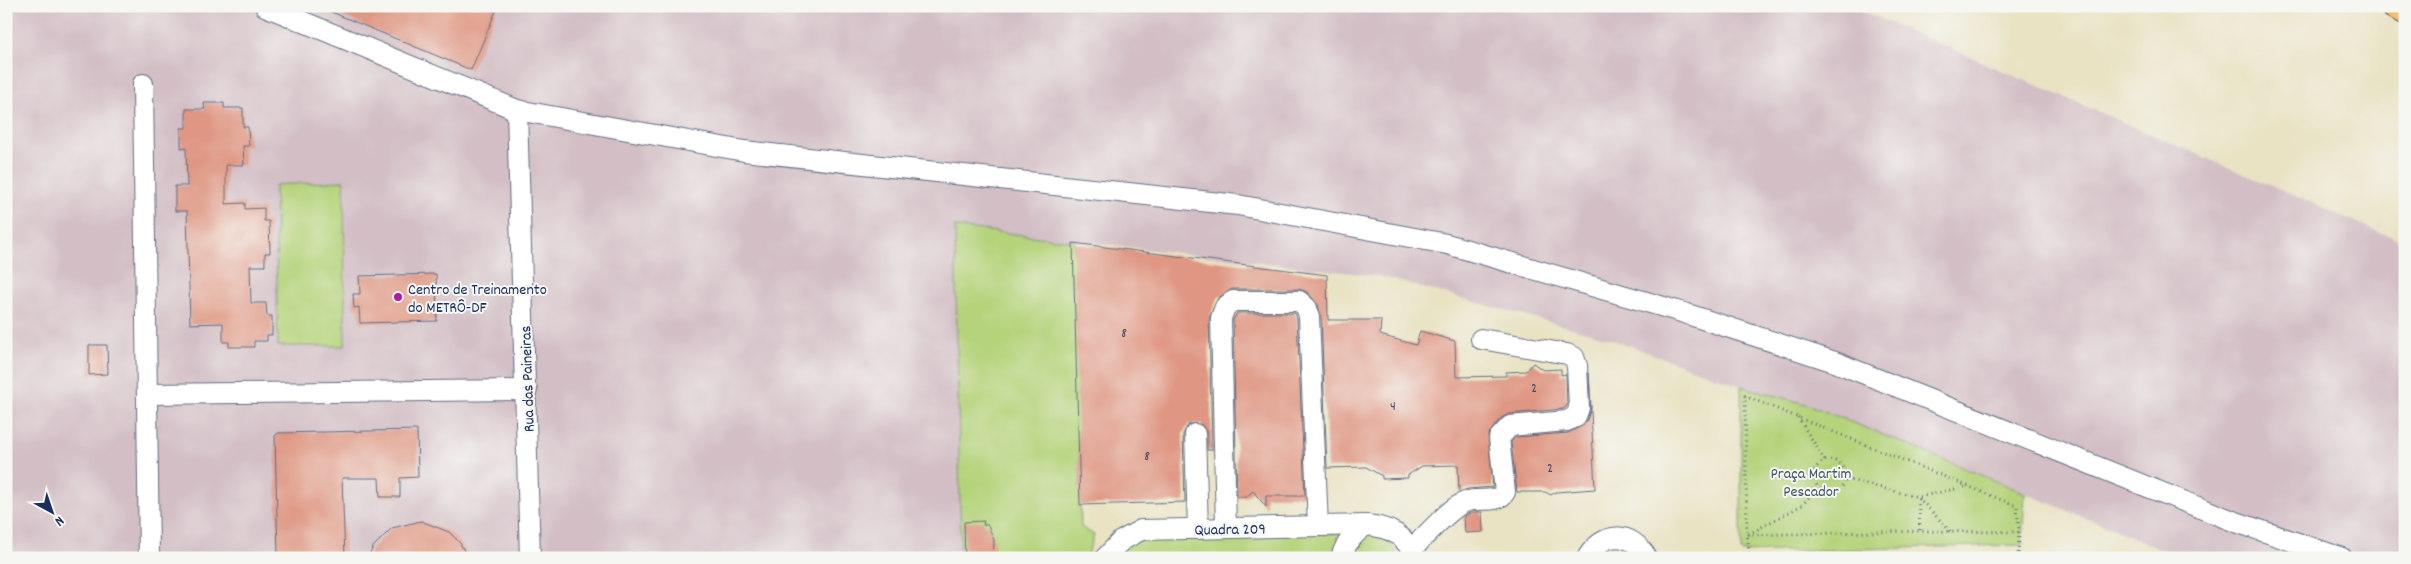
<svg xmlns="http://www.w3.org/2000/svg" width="2411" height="564" font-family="Dekko,sans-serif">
<rect width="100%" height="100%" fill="#f6f6f2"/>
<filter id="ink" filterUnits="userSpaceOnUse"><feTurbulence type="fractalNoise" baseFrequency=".02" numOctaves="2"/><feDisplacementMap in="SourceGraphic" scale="10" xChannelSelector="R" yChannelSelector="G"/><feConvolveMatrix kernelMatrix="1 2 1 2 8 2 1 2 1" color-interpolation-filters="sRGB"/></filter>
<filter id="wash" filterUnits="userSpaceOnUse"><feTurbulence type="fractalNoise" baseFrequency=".0096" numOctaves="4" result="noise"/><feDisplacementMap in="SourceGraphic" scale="20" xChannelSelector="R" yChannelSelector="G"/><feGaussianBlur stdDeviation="1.12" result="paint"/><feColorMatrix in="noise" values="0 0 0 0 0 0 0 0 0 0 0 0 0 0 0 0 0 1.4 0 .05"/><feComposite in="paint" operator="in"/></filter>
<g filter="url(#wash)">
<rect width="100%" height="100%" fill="#e9e3c4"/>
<!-- industrial -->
<path fill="#d2bec4" d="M6,6H1851L2405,243V558H2184L1809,405L1741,386L1608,338L1450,295L1379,276L955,227L961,558H6Z"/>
<!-- green -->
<g fill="#b5d37a" stroke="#68816c">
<path d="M344,181L345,346H278L275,185Z"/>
<path d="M955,227L1074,241L1081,527L1094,535L1087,558H961Z"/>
<path d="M1741,386L1809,405L2025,493L2022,545L1741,552Z"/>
<path d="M1369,533L1389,542L1400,558H1110L1133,537Z"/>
<path d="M1602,547H1625L1636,558H1592Z"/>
</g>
<g id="blocks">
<!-- building -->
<g fill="#df9682">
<path d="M317,6H498L471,70Z"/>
<path d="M204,103H224V108H243V127H248L249,146H243L244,165H226V204L245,203V209L264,208V221H269L270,253H265V266H250L251,303H266L267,316H272V335H267V341H254V347H229V342H223V323L190,324L187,211H175V186H187L186,147L181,148V128H186V109H205Z"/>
<path d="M1073,243L1327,275L1328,320H1381L1380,335L1416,345L1420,331L1455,341L1456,377L1506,376V372L1526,371L1533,363L1543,370L1561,369V375L1566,374L1567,406L1563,409L1509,414L1501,418L1488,435L1493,487L1468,489L1459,492L1458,465L1422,466L1408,475V478L1382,479V476L1366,467L1327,468L1321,316L1318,305L1307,292L1299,289H1232L1218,298L1209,318L1212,450H1207V433L1201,424H1189L1183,434L1185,502L1080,505Z"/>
<path d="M436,274L437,321L360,323L359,307L354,308L353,294H360L359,276Z"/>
<path d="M1237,313H1295L1297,319L1305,496H1266V507L1253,491L1246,497H1237L1233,320Z"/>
<path d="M89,345H107L108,374L89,375Z"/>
<path d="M1589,373L1595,489L1556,492L1551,495L1545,492H1517L1511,442L1516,437L1568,433L1582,426L1587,420L1591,408Z"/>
<path d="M417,430L418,477L400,478V497H380L379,478H342L345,558H278L275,436L278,433Z"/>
<path d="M1472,512H1482L1483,532L1465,533L1464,516Z"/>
<path d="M421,521L449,532L460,543L468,558H368L373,547L392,528Z"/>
<path d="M984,521L983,525H988L994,540L993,558H965L964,522Z"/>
</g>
</g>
</g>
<g filter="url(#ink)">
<use href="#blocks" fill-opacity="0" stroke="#636e82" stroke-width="1"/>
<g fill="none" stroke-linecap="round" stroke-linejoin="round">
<defs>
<g id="minor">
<path d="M265,6L517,110L744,151L1238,205L1447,244L1681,312L1835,362L2233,521L2342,558"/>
<path d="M143,84L149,558"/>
<path d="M517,110L530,558"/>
<path d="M148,394L527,390"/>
<path d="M1195,434L1198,529"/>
<path d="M1226,528L1221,318L1225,307L1233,301H1299L1307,308L1309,317L1318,526"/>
<path d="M1412,549C1426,536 1448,509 1465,502C1477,496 1498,505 1505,492L1499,438L1510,426L1567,421L1576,416L1579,408L1577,366L1574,357L1567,354L1481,339"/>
<path d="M1105,558L1121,541L1141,530L1366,525C1390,527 1405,535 1416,558"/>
<path d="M1341,558C1345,543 1354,534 1366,525"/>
<path d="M1587,558C1603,531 1631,530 1647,558"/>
</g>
<path id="major" d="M2394,6L2405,11"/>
</defs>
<!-- minor casing -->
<use href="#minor" stroke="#636e82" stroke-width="22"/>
<!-- major casing -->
<use href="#major" stroke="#636e82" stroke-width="28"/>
<!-- path -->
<g stroke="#636e82" stroke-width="3" stroke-dasharray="1 4" stroke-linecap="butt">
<path d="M1798,417L1825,461"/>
<circle cx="1830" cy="476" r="16"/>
<path d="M1846,479L1918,497L1951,532"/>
<path d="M1920,530L1918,497L1969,486"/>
<path d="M1750,558L1747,535L1802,505L1818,487"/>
<path d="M2018,558L2019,532L2017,506L1745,396L1747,535L1920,531L2019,532"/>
</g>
<!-- minor -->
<use href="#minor" stroke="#fff" stroke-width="20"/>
<!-- major -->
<use href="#major" stroke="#f7c06c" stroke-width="25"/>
</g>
</g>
<!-- markers -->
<circle fill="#b5179e" stroke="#f6f6f2" stroke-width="2" cx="398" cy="297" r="5"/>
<g text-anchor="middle" stroke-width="4" stroke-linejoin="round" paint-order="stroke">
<!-- number labels -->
<g font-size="14" fill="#4c4967">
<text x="1124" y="337">8</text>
<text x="1534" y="392">2</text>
<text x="1393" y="410">4</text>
<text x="1147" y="460">8</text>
<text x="1550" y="472">2</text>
</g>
<!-- poi labels -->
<g font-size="16" fill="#1b2f5e" stroke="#f6f6f2" text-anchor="start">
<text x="408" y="294">Centro de Treinamento<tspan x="408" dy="18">do METRÔ-DF</tspan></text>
</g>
<!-- street labels -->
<g font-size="16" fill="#1b2f5e" stroke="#f6f6f2">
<text transform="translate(526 379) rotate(-92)" y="6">Rua das Paineiras</text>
<text transform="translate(1230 528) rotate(-1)" y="6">Quadra 209</text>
</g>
<!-- park labels -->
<g font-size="16" fill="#425865" stroke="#f6f6f2">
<text x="1811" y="478">Praça Martim<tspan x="1811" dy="18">Pescador</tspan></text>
</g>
</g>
<!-- margin -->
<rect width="2411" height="564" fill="none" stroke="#f6f6f2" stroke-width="25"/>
<!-- north arrow -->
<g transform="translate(52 512) rotate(140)" stroke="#f6f6f2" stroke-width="4" paint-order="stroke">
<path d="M0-4L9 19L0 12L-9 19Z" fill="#1b2f5e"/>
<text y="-8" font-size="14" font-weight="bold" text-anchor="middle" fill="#1b2f5e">N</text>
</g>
</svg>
